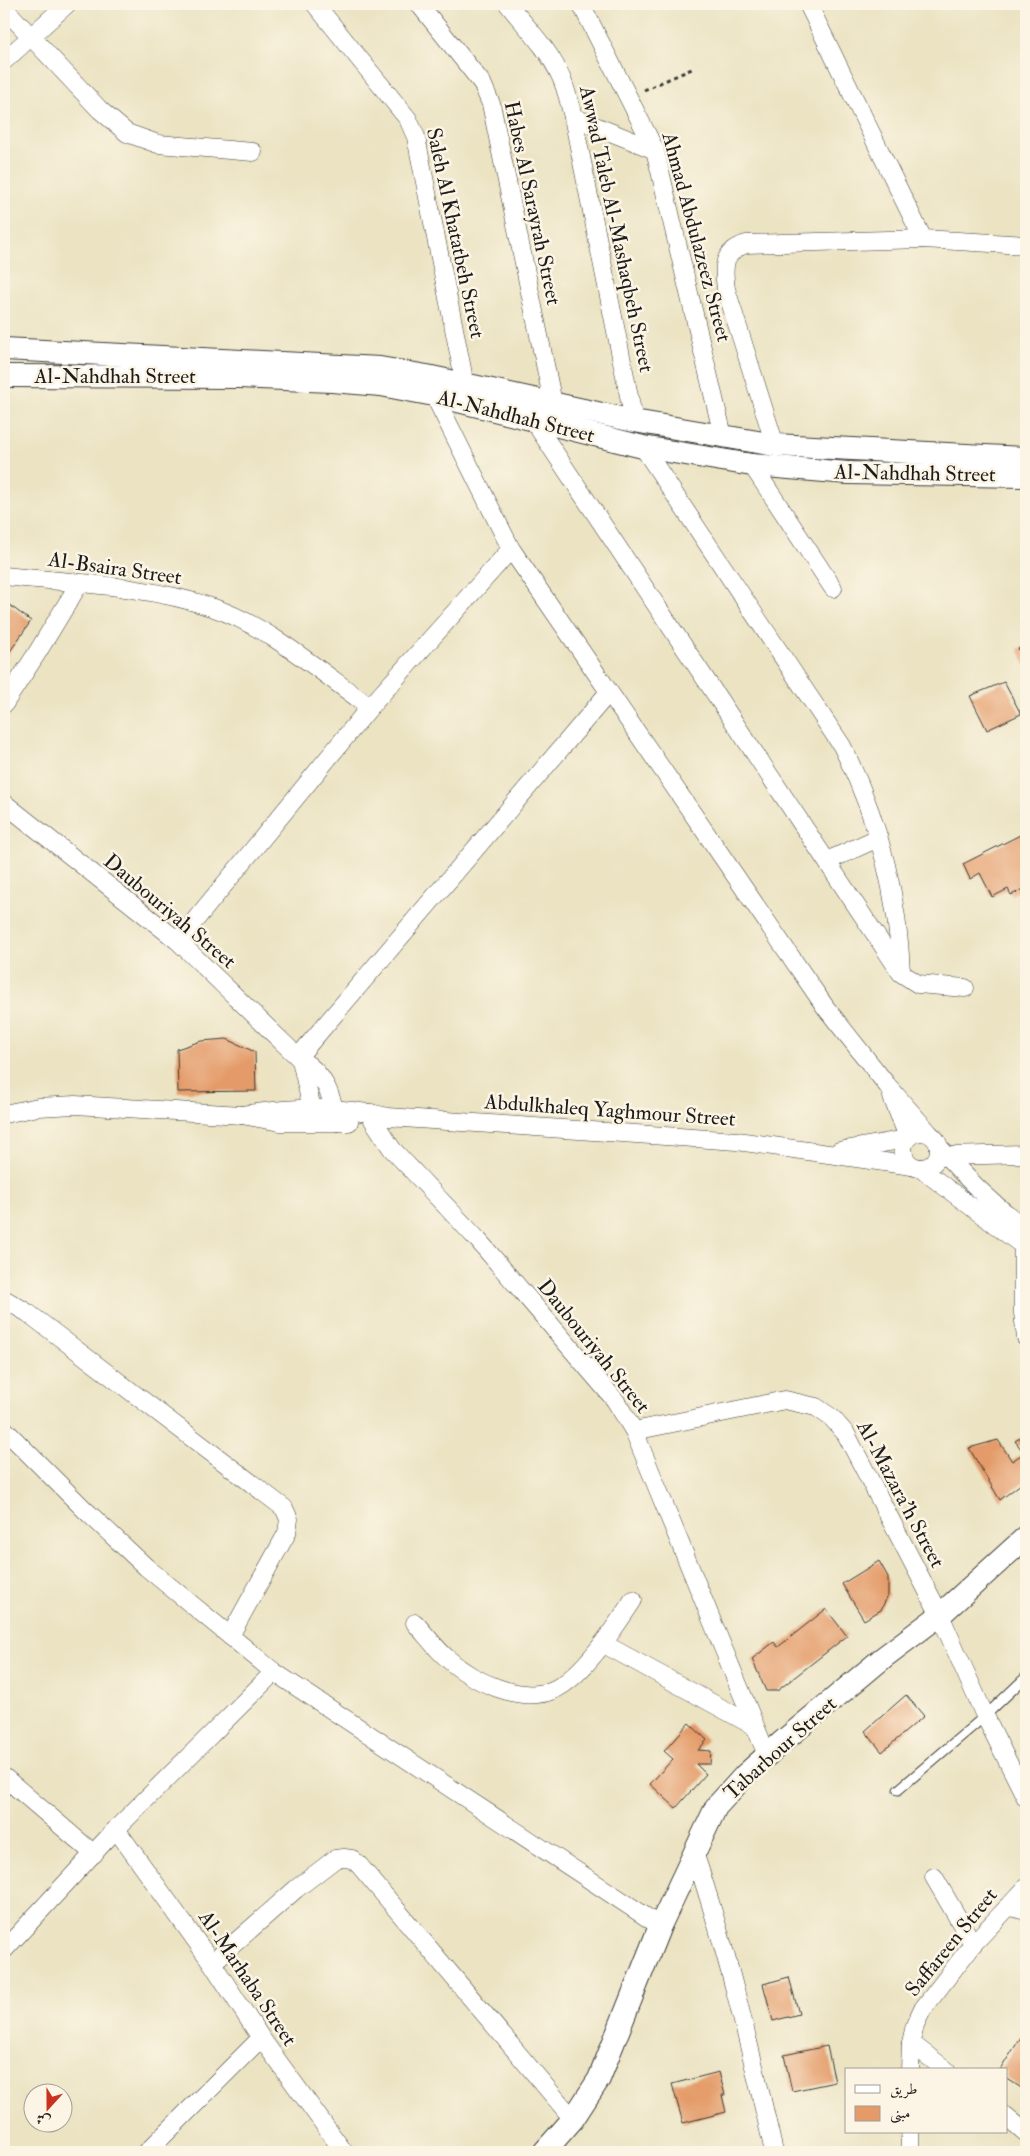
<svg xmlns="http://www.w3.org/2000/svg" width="1030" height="2156" font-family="'IM FELL Double Pica',Amiri,serif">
<rect width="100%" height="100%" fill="#fcf5e5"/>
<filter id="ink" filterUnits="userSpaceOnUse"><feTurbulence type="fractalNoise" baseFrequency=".02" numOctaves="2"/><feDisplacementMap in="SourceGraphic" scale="10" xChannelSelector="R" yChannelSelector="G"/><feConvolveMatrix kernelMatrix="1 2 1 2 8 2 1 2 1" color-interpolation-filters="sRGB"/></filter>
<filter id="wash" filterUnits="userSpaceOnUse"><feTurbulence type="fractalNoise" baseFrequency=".0096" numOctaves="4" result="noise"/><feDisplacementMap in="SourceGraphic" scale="20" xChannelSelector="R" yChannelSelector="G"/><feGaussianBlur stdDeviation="1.12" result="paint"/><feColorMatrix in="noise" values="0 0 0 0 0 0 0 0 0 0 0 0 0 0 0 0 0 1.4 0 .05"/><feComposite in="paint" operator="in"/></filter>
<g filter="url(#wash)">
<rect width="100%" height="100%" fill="#ebe3c2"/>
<g id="blocks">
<!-- building -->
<g fill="#e49b69">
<path d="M4,601L31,621L4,660Z"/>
<path d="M1026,645V667L1018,649Z"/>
<path d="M1004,682L1021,714L987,730L970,696Z"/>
<path d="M1026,832V888L1011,895L1008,889L992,897L980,873L970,879L963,864Z"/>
<path d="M227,1039L255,1052L256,1091L178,1092L177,1049L201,1041Z"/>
<path d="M1026,1434V1480L1000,1500L969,1448L998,1440L1012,1461L1024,1453L1015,1441Z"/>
<path d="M879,1561L888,1577V1595L881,1610L864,1620L842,1584Z"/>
<path d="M826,1609L847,1636L777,1691H766L752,1659L774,1642L778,1647Z"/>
<path d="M906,1695L924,1716L882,1752L865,1731Z"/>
<path d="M689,1723L707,1740L698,1750L711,1751L710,1764H696L706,1774L676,1808L650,1784L673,1759L664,1751Z"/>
<path d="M789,1977L799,2014L773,2021L763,1984Z"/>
<path d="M1021,2037L1026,2041V2091L1006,2078V2070H1000Z"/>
<path d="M827,2046L835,2082L792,2091L784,2055Z"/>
<path d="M719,2072L725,2095H722L726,2112L683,2123L672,2084Z"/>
</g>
</g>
</g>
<g filter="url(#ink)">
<use href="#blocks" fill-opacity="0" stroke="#3b3a35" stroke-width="1"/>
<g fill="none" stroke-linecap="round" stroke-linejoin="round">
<defs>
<path id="service" d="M898,1790L985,1716L1026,1677"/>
<g id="minor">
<path d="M315,4L408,119L416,137L465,384"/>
<path d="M419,4L482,83L491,104L553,403"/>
<path d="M508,4C525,26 547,47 559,73C566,86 569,102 573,117L634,421"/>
<path d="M581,4L655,150L723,436"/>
<path d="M808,4L923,239"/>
<path d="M4,8L100,110L127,133L158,144L253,152"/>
<path d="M4,61L67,4"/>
<path d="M573,117L655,150"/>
<path d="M434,395L511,549L826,1008L887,1085L929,1133"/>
<path d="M533,420L901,973L918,984L965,988"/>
<path d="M775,445L726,289C723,267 722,252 746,244L923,239L1026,245"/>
<path d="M643,447L842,746C877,816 898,894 901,972"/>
<path d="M752,465L833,588"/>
<path d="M4,576C73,583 147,585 214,608C266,625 325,675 370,707"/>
<path d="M4,704L37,653L79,584"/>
<path d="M4,803L178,941L301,1060C325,1074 332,1096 337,1122"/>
<path d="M827,861L878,838"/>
<path d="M178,941L370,707L511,549"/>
<path d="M298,1057L609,692"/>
<path d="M301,1060L314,1118"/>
<path d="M892,1097L908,1137"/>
<path d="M371,1113L373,1120L392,1149L478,1240L615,1400L634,1431L767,1755"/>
<path d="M4,1114L38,1107L75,1105L242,1115L280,1122H349"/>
<path d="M242,1115C291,1107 339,1105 388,1117L737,1141L912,1166"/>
<circle cx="921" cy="1150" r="18"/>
<path d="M939,1147C966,1179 992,1204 1026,1229"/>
<path d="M839,1151L906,1139"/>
<path d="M946,1156L1026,1154"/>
<path d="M920,1168L1026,1248"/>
<path d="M1023,1245V1313L1026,1338"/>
<path d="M4,1299L28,1313L284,1508L289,1519L287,1533L230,1636"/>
<path d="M4,1429L84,1509L146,1567L274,1672L660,1926"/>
<path d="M634,1431L785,1400L816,1407L832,1418L846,1434L940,1615L985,1716L1026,1798"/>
<path d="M415,1623C426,1635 436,1649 448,1659C472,1681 521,1704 553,1690C582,1678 616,1626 633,1600"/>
<path d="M604,1644L754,1726"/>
<path d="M4,1777L94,1854"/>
<path d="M116,1829L212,1963L261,2038L344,2152"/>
<path d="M694,1852C727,1950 751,2051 774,2152"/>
<path d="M934,1877L973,1944"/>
<path d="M1008,1906L1026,1911"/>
<path d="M4,1950L116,1829L274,1672"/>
<path d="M212,1963L296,1889L335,1859L344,1858L352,1859L359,1865L573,2119"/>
<path d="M911,2043L946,2070"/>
<path d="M910,2070L911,2043L915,2025L922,2010L973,1944L1026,1888"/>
<path d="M1006,2116L1026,2133"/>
<path d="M910,2132V2152"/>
<path d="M147,2152L261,2038"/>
</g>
<g id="tertiary">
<path d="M4,349L380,368L427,376L634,421L775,445L1026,458"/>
<path d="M4,376L239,377L332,381L381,385L434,395L643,447L752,465L848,473L1026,476"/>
<path d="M544,2152L573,2119L599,2079L660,1926L716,1807L745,1775L782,1742L884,1657L940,1615L1026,1537"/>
</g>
</defs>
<!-- service casing -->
<use href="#service" stroke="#3b3a35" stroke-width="11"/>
<!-- minor casing -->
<use href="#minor" stroke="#3b3a35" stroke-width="19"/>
<!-- tertiary casing -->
<use href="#tertiary" stroke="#3b3a35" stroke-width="24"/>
<!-- path -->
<path stroke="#3b3a35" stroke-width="3" stroke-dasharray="4 4" stroke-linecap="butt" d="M644,90L694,68"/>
<!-- service -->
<use href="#service" stroke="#fff" stroke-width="9"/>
<!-- minor -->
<use href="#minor" stroke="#fff" stroke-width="18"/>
<!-- tertiary -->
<use href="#tertiary" stroke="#fff" stroke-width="22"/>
</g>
</g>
<g text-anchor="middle" stroke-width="5" stroke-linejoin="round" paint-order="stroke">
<!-- street labels -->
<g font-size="21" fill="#1c1c1c" stroke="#fcf5e5">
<text transform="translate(533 203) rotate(78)" y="7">Habes Al Sarayrah Street</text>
<text transform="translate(617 229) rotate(78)" y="7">Awwad Taleb Al-Mashaqbeh Street</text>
<text transform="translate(456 233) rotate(78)" y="7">Saleh Al Khatatbeh Street</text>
<text transform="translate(697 237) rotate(75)" y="7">Ahmad Abdulazeez Street</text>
<text x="115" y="383">Al-Nahdhah Street</text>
<text transform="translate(516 416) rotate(14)" y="7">Al-Nahdhah Street</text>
<text transform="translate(915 473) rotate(1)" y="7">Al-Nahdhah Street</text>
<text transform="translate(115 568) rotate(8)" y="7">Al-Bsaira Street</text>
<text transform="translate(170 911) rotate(40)" y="7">Daubouriyah Street</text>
<text transform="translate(610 1110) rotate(4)" y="7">Abdulkhaleq Yaghmour Street</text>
<text transform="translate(594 1346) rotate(51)" y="7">Daubouriyah Street</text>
<text transform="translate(901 1494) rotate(62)" y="7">Al-Mazara’h Street</text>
<text transform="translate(780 1748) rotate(-42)" y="7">Tabarbour Street</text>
<text transform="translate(951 1942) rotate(-51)" y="7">Saffareen Street</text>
<text transform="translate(248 1978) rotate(56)" y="7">Al-Marhaba Street</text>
</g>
</g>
<!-- margin -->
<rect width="1030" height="2156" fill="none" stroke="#fcf5e5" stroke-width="20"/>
<!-- legend -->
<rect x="845" y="2068" width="162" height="65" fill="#fcf5e5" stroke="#a29e95"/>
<rect x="855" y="2085" width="25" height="8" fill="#ffffff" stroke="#a29e95"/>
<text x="890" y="2094" font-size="15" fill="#1c1c1c">طريق</text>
<rect x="855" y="2106" width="25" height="15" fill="#e49b69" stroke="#a29e95"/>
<text x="890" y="2118" font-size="15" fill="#1c1c1c">مبنى</text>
<!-- north arrow -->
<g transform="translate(48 2108) rotate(201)"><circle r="24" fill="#fcf5e5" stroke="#a29e95"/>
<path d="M0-4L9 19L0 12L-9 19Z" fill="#c8321e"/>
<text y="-8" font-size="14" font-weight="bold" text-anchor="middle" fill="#1c1c1c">ش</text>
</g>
</svg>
